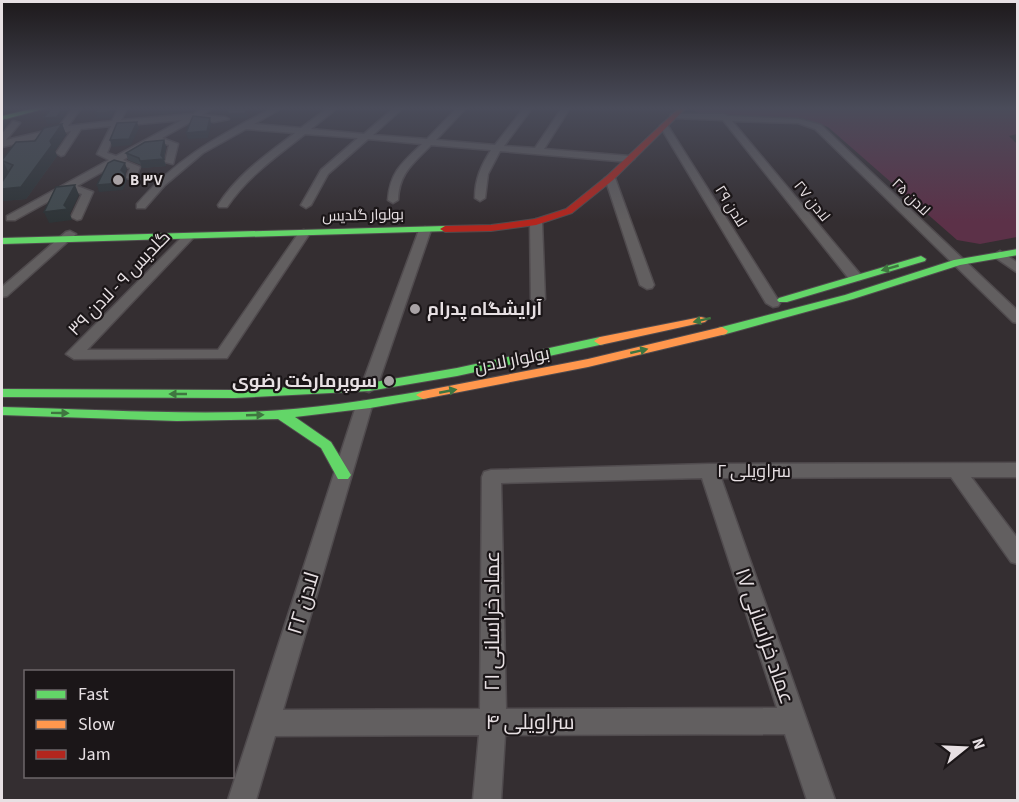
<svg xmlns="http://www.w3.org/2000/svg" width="1019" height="802" font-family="'Source Sans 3',Cairo,sans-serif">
<rect width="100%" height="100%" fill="#342e31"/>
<!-- green -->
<path fill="#5c3148" d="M692,108H1017V134L1009,136L1017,144V237L980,244L957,240L828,127L805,119L706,114L696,112Z"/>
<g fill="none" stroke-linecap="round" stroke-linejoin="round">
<defs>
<g id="street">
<path d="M73,108H81L68,126L112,121L119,108H127L121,120L193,114L203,108H213L202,115L225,117L229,119L214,122L196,119L162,138L178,144L173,164L165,162L169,145L155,141L123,160L140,167L135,180L126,178L130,168L116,164L77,186L93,192L81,219L77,220L71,217L82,194L69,190L15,220H7V216L109,160L97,154L111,126L81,129L64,155L61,156L56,153L71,131L2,147V134L13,121L20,123L6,140L58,128ZM182,120L116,156L107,153L118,126Z"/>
<path d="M272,108H282L254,124L301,128L328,108H337L311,129L364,134L394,108H403L373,135L427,139L457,108H466L436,140L495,145L524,108H532L504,146L535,148L562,108H570L544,149L629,156L634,159L629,162L500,151L488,174L485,198L480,201L475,198C475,179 481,166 491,150L431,145C413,164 399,173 398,200L393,203L388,200C390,172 402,163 422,144L368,139L328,174L311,205L306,208L301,205L321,170L358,138L305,134C276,157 248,176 227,207H219L218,205C238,174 266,155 295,133L246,129L203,153L165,185L145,208H137V204C179,156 218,137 272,108Z"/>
<path d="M671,114H724L728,116L799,119L821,125L1018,311V323L1013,322L815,129L798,123L732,121L860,274L861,277L860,280H850L723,120L674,118H671Z"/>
<path d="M664,123L668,126L780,303L778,306L773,307L766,303L660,126Z"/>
<path d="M610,175L615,178L654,285L652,288L647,289L640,285L605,178Z"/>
<path d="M536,219L542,222L545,299L538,303L531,299L530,222Z"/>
<path d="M425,227L431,230L377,387L369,392L363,390L361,387L419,230Z"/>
<path d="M304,230L310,233L227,358L74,359L66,354L185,234H193V238L87,350H218L300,231Z"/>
<path d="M70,231L76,234L74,236L7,296L2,297V287L66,232Z"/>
<path d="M1000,251L1018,263V273L996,258L994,255Z"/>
<path d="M364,401L370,402L372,406L283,710L480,709L482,477L484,472L491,470L709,464L1018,463V477H971L1018,539V564L1011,562L951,477L721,478L835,800H807L785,734L505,735L501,800H473L479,735L275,736L256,800H228L356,406L358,402ZM702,478L777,708L506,709L501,483Z"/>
</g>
<g id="fast">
<path d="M35,108H47L2,120V116Z"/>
<path d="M445,226L448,227V231L2,244V238Z"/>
<path d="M1018,249V255L960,265L853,299L726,334L722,335L716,331L718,328L845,295L954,260Z"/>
<path d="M921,256L926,259L925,261L787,302H779L777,300L779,298Z"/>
<path d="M600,337L604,338L606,341L604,344L457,376L369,391L235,398L2,397V389L235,390L369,383L457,368Z"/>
<path d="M423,391L428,392L430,395L428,398L370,408L295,417L331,442L351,475L348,479H338L321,448L278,419L177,421L2,415V407C83,409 164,414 245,412C305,410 364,401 423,391Z"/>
</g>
<g id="slow">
<path d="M701,317L705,318L707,320L705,322L600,345L594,341L600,337Z"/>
<path d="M722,327L728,331L726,334L588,367L423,399L416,395L423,391L588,359Z"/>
</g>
<path id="jam" d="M679,108H686L613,180L572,213L536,225L491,231L445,232L440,229L445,226L491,225L535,219L566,209L607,176Z"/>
</defs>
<!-- street casing -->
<use href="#street" stroke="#504b4e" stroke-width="3"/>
<!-- fast casing -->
<use href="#fast" stroke="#504b4e" stroke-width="2"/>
<!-- slow casing -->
<use href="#slow" stroke="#504b4e" stroke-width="2"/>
<!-- jam casing -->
<use href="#jam" stroke="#504b4e" stroke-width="2"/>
<!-- street -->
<use href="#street" fill="#625f60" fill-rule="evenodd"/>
<!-- fast -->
<use href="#fast" fill="#63d668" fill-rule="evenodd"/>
<!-- slow -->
<use href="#slow" fill="#ff974d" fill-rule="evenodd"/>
<!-- jam -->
<use href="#jam" fill="#b3261e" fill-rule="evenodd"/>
</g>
<!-- wall -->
<g fill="#384043">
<path d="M62,124L66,134L55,151L57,156L26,199L2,201V182L5,177L2,160Z"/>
<path d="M164,140L166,147L164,159L166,166L142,168L141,165L128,160L126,153Z"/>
</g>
<!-- shaded-wall -->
<g fill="#2e3437">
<path d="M63,108H70L59,123L47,124L45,118Z"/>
<path d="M111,108H116L111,118L98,119L95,113Z"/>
<path d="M159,108H181L179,113L161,114Z"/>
<path d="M246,108H248L247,119L231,120L229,114Z"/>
<path d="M5,118L7,124L2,133V123Z"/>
<path d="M210,118L211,124L208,138L188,139L186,133Z"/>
<path d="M137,122L139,128L131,145L112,147L110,140Z"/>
<path d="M62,124L66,134L55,151L57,156L26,199L2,201V189Z"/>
<path d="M164,140L166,147L163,159L166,166L142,168L140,161Z"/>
<path d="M2,150L4,156L2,159Z"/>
<path d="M3,161L9,173L2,180V163Z"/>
<path d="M125,163L127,169L125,174L127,181L123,190L99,192L97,185L121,170Z"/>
<path d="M75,185L79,195L70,214L72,220L49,223L44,212L64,205Z"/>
</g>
<!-- building -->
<g fill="#414a4e" stroke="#2e3437" stroke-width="1.5">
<path d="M52,108H63L57,117L45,118L44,117Z"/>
<path d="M98,108H111L109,112L95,113Z"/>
<path d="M228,108H246V113L229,114L227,110Z"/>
<path d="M193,116L210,118L207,131L186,133Z"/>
<path d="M137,122L129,139L110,140L117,123Z"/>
<path d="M62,124L50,141L52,145L21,187L2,189V182L13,165L3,161L2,163V160L16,142L35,141L44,128Z"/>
<path d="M164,140L161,155L164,159L140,161L139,158L126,153L145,142Z"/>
<path d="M114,160L125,163L121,170L125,174L121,183L97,185L108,163Z"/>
<path d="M75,185L64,205L68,209L44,212L56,187Z"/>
</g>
<!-- one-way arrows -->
<defs><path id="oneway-solid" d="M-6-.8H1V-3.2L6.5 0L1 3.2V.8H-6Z" transform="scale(1.5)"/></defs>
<g fill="#3f7640">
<use href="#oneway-solid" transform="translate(890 268) rotate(164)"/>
<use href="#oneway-solid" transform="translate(702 320) rotate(167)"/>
<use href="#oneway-solid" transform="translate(639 351) rotate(-13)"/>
<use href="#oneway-solid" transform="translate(448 391) rotate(-11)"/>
<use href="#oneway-solid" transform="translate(178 394) rotate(180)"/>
<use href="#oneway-solid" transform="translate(60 413) rotate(1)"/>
<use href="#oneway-solid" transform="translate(255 415) rotate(-2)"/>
</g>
<!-- sky -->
<linearGradient id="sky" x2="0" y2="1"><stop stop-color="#1d191b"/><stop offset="0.49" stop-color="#4a4c5a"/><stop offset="1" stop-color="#4a4c5a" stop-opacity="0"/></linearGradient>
<rect width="1019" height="221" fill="url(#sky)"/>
<!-- markers -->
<g fill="#a8a2a5" stroke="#1b1618" stroke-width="2">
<circle cx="118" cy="180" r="6"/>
<circle cx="415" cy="309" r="6"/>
<circle cx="389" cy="381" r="6"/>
</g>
<g text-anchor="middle" stroke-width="4.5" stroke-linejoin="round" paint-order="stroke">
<!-- far-poi labels -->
<g font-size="15" font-weight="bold" fill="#e7e0e3" stroke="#1b1618" text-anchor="start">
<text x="130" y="185">B ۳۷</text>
</g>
<!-- far-street labels -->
<g font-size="15" fill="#e7e0e3" stroke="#1b1618">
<text transform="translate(911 197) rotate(44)" y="5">لادن ۲۵</text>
<text transform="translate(812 201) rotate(51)" y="5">لادن ۲۷</text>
<text transform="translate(731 206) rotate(58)" y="5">لادن ۲۹</text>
<text transform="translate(363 215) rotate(-1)" y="5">بولوار گلدیس</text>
</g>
<!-- street labels -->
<g font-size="18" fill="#e7e0e3" stroke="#1b1618">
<text transform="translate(119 283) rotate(-46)" y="6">گلدیس ۹ - لادن ۳۹</text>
<text transform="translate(512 360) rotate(-11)" y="6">بولوار لادن</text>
<text x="754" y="477">سراویلی ۲</text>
</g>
<!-- poi labels -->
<g font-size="18" font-weight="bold" fill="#e7e0e3" stroke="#1b1618" text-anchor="start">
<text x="427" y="315">آرایشگاه پدرام</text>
<text x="377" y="387" text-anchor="end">سوپرمارکت رضوی</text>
</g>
<!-- near-street labels -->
<g font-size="21" fill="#e7e0e3" stroke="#1b1618">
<text transform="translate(303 603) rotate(-73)" y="7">لادن ۲۲</text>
<text transform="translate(492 621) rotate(-90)" y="7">عماد خراسانی ۲۱</text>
<text transform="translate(765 636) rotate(71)" y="7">عماد خراسانی ۱۷</text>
<text x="530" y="729">سراویلی ۴</text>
</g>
</g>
<!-- border -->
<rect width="1019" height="802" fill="none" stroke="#e7e0e3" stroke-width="6"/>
<!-- legend -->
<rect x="24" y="670" width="210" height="108" fill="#1b1618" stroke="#6d6769" stroke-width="1.5"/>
<rect x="36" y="690" width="30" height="9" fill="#63d668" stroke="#6d6769" stroke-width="1.5"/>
<text x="78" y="700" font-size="18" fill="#e7e0e3">Fast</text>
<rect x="36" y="720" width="30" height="9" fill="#ff974d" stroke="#6d6769" stroke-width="1.5"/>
<text x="78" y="730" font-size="18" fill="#e7e0e3">Slow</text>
<rect x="36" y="750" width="30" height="9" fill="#b3261e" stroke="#6d6769" stroke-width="1.5"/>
<text x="78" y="760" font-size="18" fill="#e7e0e3">Jam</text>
<!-- north arrow -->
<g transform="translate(965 748) rotate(72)" stroke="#1b1618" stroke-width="4.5" paint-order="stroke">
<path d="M0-4.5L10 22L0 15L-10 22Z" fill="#e7e0e3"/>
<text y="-9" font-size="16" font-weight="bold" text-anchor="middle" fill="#e7e0e3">N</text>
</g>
</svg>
